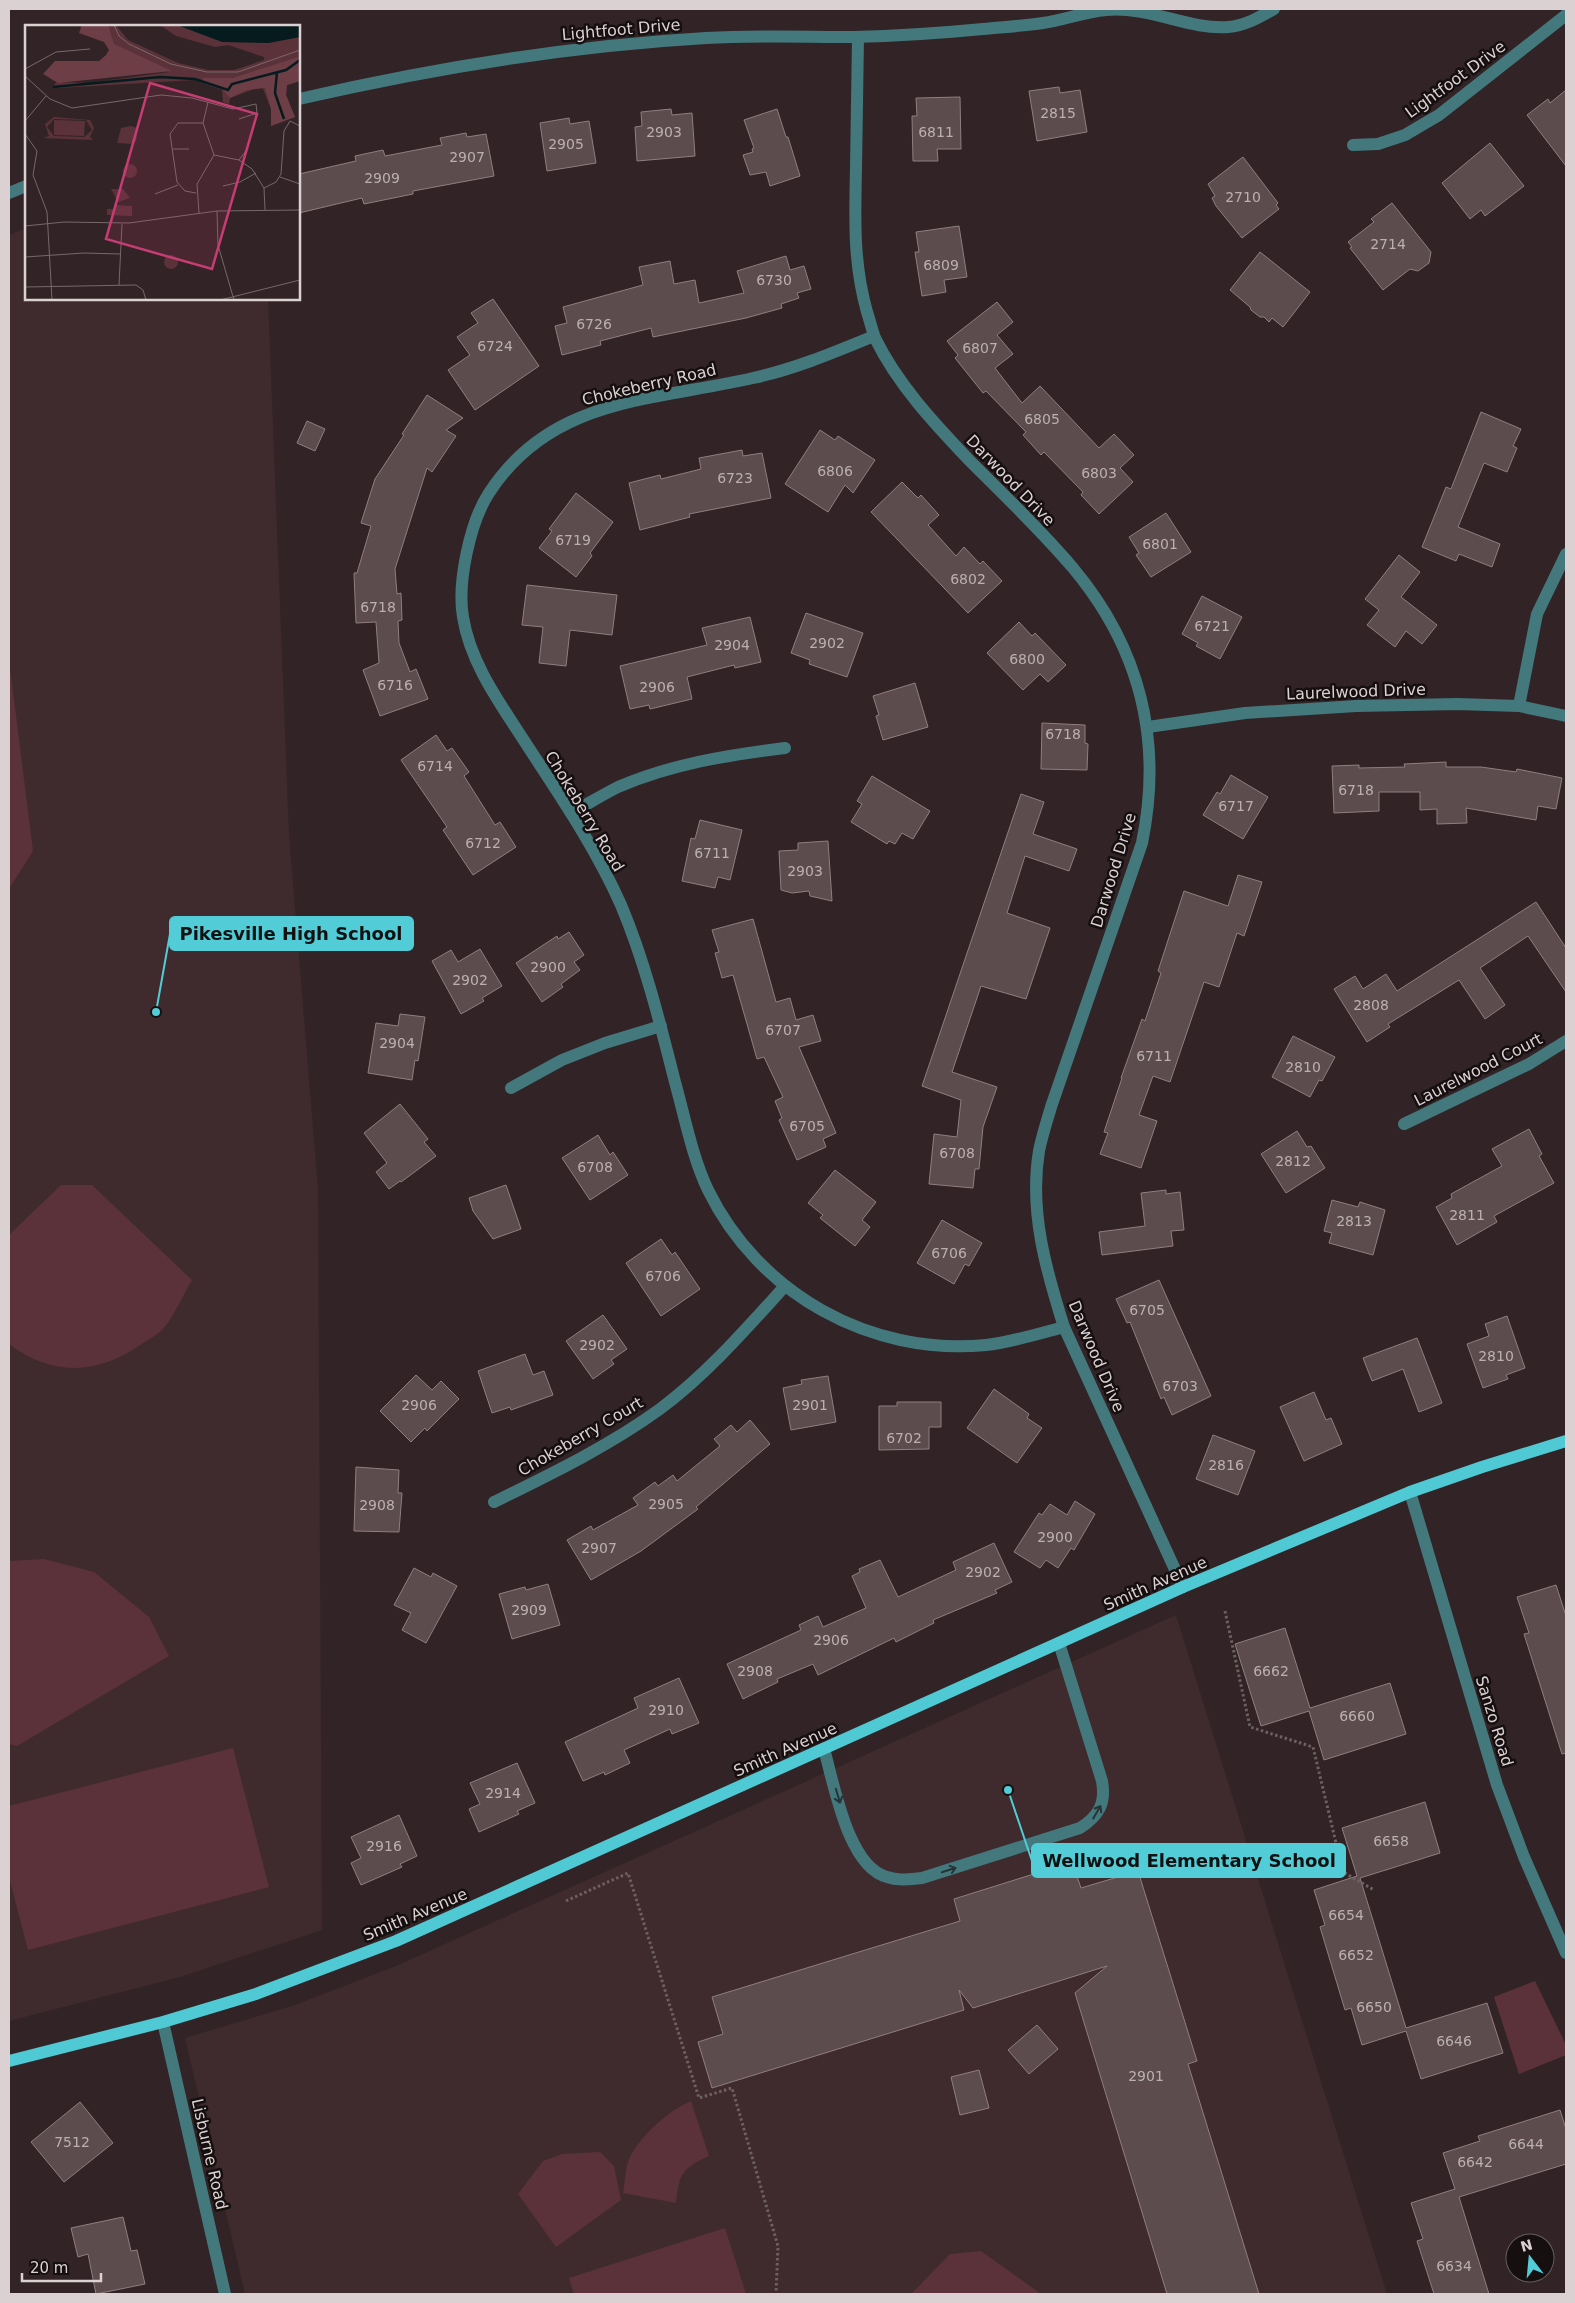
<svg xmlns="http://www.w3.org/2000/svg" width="1575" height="2303" font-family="'DejaVu Sans',sans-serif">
<rect width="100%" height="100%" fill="#322426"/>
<!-- built -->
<g fill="#3f2a2d">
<path d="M26,228V299H268L289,835L318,1189L322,1930L180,1977L9,2021V235Z"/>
<path d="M1176,1615L1387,2294H245L185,2038L295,2005L396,1966Z"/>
</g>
<!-- green -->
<g fill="#5b3239">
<path d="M9,660L33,851L9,889Z"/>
<path d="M61,1185H92L192,1280C183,1295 173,1318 162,1330C157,1335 149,1339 143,1343C99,1375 53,1377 9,1344V1235Z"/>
<path d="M44,1559L94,1572L149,1617L169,1656L17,1746L9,1744V1561Z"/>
<path d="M233,1748L269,1887L28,1950L9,1877V1806Z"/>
<path d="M1535,1981L1566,2045V2055L1519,2074L1494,1997Z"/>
<path d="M691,2101L709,2156C682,2168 679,2174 676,2203L623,2193C625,2184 625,2172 628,2162C636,2139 669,2110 691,2101Z"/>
<path d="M600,2152L614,2166L621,2200L556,2247L518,2194L543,2161L562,2154Z"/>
<path d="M725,2228L746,2294H574L569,2278Z"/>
<path d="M981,2251L1041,2294H911L950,2254Z"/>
</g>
<!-- building -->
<g fill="#5c4c4e" stroke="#907e80">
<path d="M1059,87L1060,93L1080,90L1087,132L1037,141L1029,91Z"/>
<path d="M1566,90V166L1527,115L1548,99L1550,103Z"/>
<path d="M960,97L961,149H937L938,161H913L912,116H917L916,98Z"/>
<path d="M671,109L672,115L692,113L695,156L637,161L635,127L642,126L641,112Z"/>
<path d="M777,109L786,137H788L800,176L770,186L766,172L750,175L743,155L753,152L752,149L754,148L744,120Z"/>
<path d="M569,118L570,124L589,121L596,163L547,171L540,123Z"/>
<path d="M466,133L467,137L486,134L494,176L413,191V194L364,204L362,198L299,213V174L356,161L355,156L383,150L385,156L442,145L440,138Z"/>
<path d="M1490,143L1524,186L1485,216L1481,210L1470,219L1442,183Z"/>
<path d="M1243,157L1278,203L1276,205L1279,209L1242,238L1216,206L1212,198L1215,196L1208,184Z"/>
<path d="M1392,203L1431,252L1429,263L1418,271L1410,269L1383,290L1350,248L1352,247L1348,242L1374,222L1371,219Z"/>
<path d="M959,226L967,277L944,280L946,292L922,296L915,252H919L916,232Z"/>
<path d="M1260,252L1310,292L1283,327L1272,318L1269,322L1264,317H1260L1251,310L1250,307L1230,290Z"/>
<path d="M786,256L790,270L804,266L811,289L797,293L799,298L781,304L782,308L746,318L653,337L651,328L600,341L601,345L562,355L555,326L567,323L563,307L643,285L639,267L670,261L674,284L695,280L699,303L744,293L737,271Z"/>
<path d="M493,299L539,366L475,410L448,370L470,355L457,337L478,323L471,313Z"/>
<path d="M997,302L1013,322L997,335L1013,354L995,368L1022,403L1040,386L1099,448L1114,434L1134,455L1120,468L1133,482L1099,514L1081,495L1083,492L1044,452L1041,455L1023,435L1026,432L986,391L983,393L955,358L958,355L947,341Z"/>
<path d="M427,395L463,418L446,430L456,436L432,472L427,468L395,569L397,594L401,593L402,620L398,621L399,643L410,672L416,669L428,699L380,716L363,670L379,663L376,622L356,623L354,573H357L371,526L361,523L375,479L404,435L402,434Z"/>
<path d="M1481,412L1521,429L1513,446L1517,448L1507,472L1484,463L1458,527L1500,544L1492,567L1459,554L1456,561L1422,547L1446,487L1451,489Z"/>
<path d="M307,421L325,429L315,451L297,443Z"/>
<path d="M820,430L835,440L838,436L875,460L853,493L845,485L828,512L785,484Z"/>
<path d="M742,450L743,456L762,453L771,498L689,514L690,517L640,530L629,483L660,475L661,479L701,469L699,458Z"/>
<path d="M902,482L918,498L921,495L939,515L928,525L956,556L964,547L980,564L983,561L1002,581L968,613L871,512Z"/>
<path d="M576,493L613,522L590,553L592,556L576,577L539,548L552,531L549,529Z"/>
<path d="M1166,513L1191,552L1151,577L1136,555L1139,553L1129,537Z"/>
<path d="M1399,555L1420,572L1401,597L1437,625L1422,644L1406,631L1395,647L1367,625L1379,610L1365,599Z"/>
<path d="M527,585L617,595L612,635L570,630L566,666L539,663L543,627L522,625Z"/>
<path d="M1202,596L1242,617L1220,659L1196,646L1198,643L1182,634Z"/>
<path d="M806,613L863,633L847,677L809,664L810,660L791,653Z"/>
<path d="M750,617L761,662L735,668L734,665L687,677L692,699L650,709L649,705L630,709L620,666L707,645L702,628Z"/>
<path d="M1019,622L1032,636L1035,633L1066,665L1048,682L1040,674L1023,690L987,653Z"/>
<path d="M915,683L928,727L883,740L876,716L879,715L873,696Z"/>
<path d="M1042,723L1085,725V743L1088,744L1087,770L1041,769Z"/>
<path d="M436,735L447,751L452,748L469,772L464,776L495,825L500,822L516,847L473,875L443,830L447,827L401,760Z"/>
<path d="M1446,762V767H1481L1516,772L1517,769L1562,778L1556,809L1538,806L1536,820L1466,808L1467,823L1437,824V809L1420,810V792H1379V811L1334,813L1332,766L1359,765V768L1405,767L1404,764Z"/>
<path d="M1231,775L1268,797L1243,839L1203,815L1217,792L1220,794Z"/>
<path d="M872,776L930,811L913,839L902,833L895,844L889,841L887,844L851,822L862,804L857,801Z"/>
<path d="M1021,794L1044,802L1033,834L1077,849L1069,871L1025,856L1007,913L1050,928L1026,999L981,986L952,1072L997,1087L983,1127L979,1169H975L973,1188L929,1184L934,1134L957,1137L961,1100L922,1086Z"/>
<path d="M700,820L742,830L730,880L718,877L715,888L682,881L691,838L695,839Z"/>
<path d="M828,841L832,901L810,896L809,891L792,893L781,890L779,851L798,850V843Z"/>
<path d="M1238,875L1262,882L1244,936L1237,933L1219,987L1204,982L1170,1082L1153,1076L1139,1115L1157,1121L1141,1168L1100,1154L1108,1133L1104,1132L1122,1078H1121L1142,1019L1145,1021L1161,973L1158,971L1184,891L1228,906Z"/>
<path d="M1536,902L1566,948V992L1528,936L1480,968L1505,1005L1485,1019L1459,980L1388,1024L1390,1027L1367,1042L1334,989L1355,976L1363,989L1386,974L1397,991Z"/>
<path d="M753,919L776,1002L790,998L796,1020L813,1015L821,1041L799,1047L836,1133L823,1139L826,1147L797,1160L779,1120L782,1118L775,1101L783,1097L764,1057L757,1059L733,975L722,978L715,953L719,952L712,930Z"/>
<path d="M569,932L584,955L574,962L580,970L561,984L563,987L542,1002L516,963L557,936L558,939Z"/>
<path d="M480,949L502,986L482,998L484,1001L461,1014L432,961L451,950L458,962Z"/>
<path d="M400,1014L425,1017L418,1061L415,1060L412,1080L368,1073L376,1023L398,1026Z"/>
<path d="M1293,1036L1335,1057L1322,1081L1319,1080L1310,1097L1272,1077Z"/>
<path d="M400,1104L428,1139L424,1142L436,1156L401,1182L400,1181L389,1189L376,1172L387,1163L364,1133Z"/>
<path d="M1529,1129L1542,1154L1539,1156L1554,1183L1494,1216L1497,1222L1457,1245L1436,1207L1452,1198L1451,1194L1502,1166L1492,1149Z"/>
<path d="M1297,1131L1307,1147L1311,1146L1325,1168L1286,1193L1261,1154Z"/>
<path d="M598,1135L610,1155L613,1152L628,1175L590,1200L562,1158Z"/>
<path d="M835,1170L876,1202L862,1220L870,1227L855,1246L820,1218L823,1215L808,1203Z"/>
<path d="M506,1185L521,1229L493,1239L473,1211L469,1198Z"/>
<path d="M1166,1190V1194L1180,1192L1184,1230L1171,1231L1173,1246L1102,1255L1099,1232L1145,1226L1141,1193Z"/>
<path d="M1332,1200L1358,1207L1360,1202L1385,1210L1373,1255L1329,1243L1332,1233L1324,1231Z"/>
<path d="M942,1220L982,1243L969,1266L965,1264L954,1284L917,1263Z"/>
<path d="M661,1239L672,1255L675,1252L700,1289L661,1316L626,1263Z"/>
<path d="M1159,1280L1211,1396L1172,1415L1164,1397L1161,1399L1130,1322L1127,1323L1116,1299Z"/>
<path d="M603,1315L627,1349L611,1360L614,1364L593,1379L566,1341Z"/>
<path d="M1507,1316L1525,1368L1506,1375L1508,1379L1483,1388L1467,1344L1489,1336L1485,1324Z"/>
<path d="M1417,1338L1442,1403L1419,1412L1403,1369L1372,1381L1363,1358Z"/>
<path d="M525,1354L533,1375L544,1371L553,1395L511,1410L510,1407L492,1413L478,1371Z"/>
<path d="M416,1375L432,1390L441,1381L459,1399L427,1431L425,1428L411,1442L380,1411Z"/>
<path d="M828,1376L836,1422L791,1430L783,1388L802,1384L801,1380Z"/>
<path d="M994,1389L1029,1414L1027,1418L1042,1428L1017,1463L967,1428Z"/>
<path d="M1314,1392L1326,1420L1331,1418L1342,1444L1304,1461L1280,1407Z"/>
<path d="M897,1402H941V1427H929V1449L879,1450V1406H897Z"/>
<path d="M750,1420L770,1444L696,1507L698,1509L641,1551L591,1580L567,1540L591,1526L593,1530L638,1505L633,1498L655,1482L658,1486L673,1475L677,1481L720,1446L714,1439L731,1425L737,1432Z"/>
<path d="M1213,1435L1255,1451L1238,1495L1196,1479Z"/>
<path d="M356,1467L399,1470L398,1493H402L399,1532L354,1531Z"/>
<path d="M1075,1501L1095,1514L1074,1550L1071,1548L1058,1568L1046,1560L1040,1568L1014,1552L1039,1513L1042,1515L1050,1504L1067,1515Z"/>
<path d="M994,1543L1012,1582L995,1590L997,1593L933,1620L934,1623L896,1642L894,1638L818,1675L813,1664L777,1679L778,1682L743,1699L727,1664L801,1630L799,1625L818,1616L823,1627L866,1608L852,1576L860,1572L859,1569L880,1560L898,1597L956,1570L953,1562Z"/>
<path d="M414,1568L431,1577L433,1573L457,1586L426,1643L402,1630L411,1613L394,1605Z"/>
<path d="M548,1584L560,1625L512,1639L499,1594L525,1587L526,1590Z"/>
<path d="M1556,1585L1566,1616V1753L1562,1754L1524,1634L1529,1633L1517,1597Z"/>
<path d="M1285,1628L1310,1708L1390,1683L1406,1734L1324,1760L1309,1711L1261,1726L1235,1644Z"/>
<path d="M679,1678L699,1723L672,1734L670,1729L624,1750L630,1763L605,1775L604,1772L583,1781L565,1742L638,1708L634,1698Z"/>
<path d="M517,1763L535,1803L517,1811L519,1814L479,1832L469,1809L480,1804L470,1783Z"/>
<path d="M1425,1802L1440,1853L1360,1878L1406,2028L1487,2003L1503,2053L1421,2079L1406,2031L1362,2045L1351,2008L1345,2010L1320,1927L1325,1925L1314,1890L1357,1876L1342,1828Z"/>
<path d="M399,1815L417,1856L400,1864L402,1867L361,1885L351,1863L361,1858L351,1837Z"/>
<path d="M1072,1862L1081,1888L1138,1871L1197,2061L1188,2064L1259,2294H1167L1075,1993L1107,1966L973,2008L959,1990L964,2010L712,2088L698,2042L723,2034L712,1997L960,1921L954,1899Z"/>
<path d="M1037,2025L1058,2049L1029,2074L1008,2050Z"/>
<path d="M979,2070L989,2108L960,2115L951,2077Z"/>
<path d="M80,2102L113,2143L64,2182L31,2142Z"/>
<path d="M1560,2110L1566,2129V2164L1459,2197L1489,2294H1434L1417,2241L1423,2239L1411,2203L1455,2189L1443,2153L1480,2141L1478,2136Z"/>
<path d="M123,2217L131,2251L137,2250L145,2284L96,2294L88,2254L78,2257L71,2228Z"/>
</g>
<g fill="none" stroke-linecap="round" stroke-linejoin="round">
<!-- path -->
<g stroke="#6c6061" stroke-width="3" stroke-dasharray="2.5 2.5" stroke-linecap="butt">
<path d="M1225,1611L1250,1727L1313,1747L1343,1872L1374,1890"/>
<path d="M566,1901L628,1873L699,2098L732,2088L778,2246L776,2294"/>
</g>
<!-- minor -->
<g stroke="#43797d" stroke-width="12">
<path d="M858,37C857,81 857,124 856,168C855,219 853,262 867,312C870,321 872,330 875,338C898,385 934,423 969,460C1004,495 1041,530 1073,568C1140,648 1163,741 1142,843L1051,1107C1047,1121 1042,1136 1039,1151C1029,1211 1046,1270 1064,1327L1183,1587"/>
<path d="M299,99C433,68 568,46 706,38C755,35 805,37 854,37C897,36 941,33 983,29C1003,27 1023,26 1043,23C1064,20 1084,12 1106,10C1150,6 1188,30 1228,27C1245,26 1260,17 1274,9"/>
<path d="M1353,145L1378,144L1405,135L1439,115L1566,15"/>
<path d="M9,193L26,186"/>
<path d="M874,336C835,352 795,369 753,378C653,401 551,397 489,493C470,522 457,583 463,617C470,662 499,702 523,739C558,793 595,846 621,905C645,962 660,1023 675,1082C685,1118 692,1156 708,1190C759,1294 870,1356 986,1345C1012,1342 1038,1334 1064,1327"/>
<path d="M1519,706L1537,614L1566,554"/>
<path d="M1148,727L1245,713L1356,706L1458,704L1519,706L1566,716"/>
<path d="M571,813C586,805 602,795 618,787C672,764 727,755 785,748"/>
<path d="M511,1088L562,1060L605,1043L661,1026"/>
<path d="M1404,1124L1529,1064L1566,1041"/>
<path d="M1410,1492L1497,1785L1524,1857L1566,1953"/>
<path d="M494,1502C551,1474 609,1446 660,1409C707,1374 746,1329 785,1286"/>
<path d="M824,1749C834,1784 848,1867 887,1877C899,1881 910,1879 922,1878L1080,1828C1099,1816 1106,1803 1102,1781L1059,1643"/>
<path d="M163,2022L225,2294"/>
</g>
<!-- major -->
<path stroke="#4fcad4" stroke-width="12" d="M9,2061L163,2022L256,1994L396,1941L1183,1587L1410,1492L1482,1467L1566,1441"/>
</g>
<!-- one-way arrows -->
<defs><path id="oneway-shaft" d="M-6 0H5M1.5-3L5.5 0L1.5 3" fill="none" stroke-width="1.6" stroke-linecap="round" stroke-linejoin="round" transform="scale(1.25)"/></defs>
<g stroke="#253436">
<use href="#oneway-shaft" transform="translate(838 1796) rotate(73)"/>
<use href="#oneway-shaft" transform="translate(1097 1812) rotate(-60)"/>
<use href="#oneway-shaft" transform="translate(949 1870) rotate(-18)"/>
</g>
<g text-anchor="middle" stroke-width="5" stroke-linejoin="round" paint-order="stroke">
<!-- number labels -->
<g font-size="14" fill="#bbb0b1">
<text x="1058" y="118">2815</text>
<text x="664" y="137">2903</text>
<text x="936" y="137">6811</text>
<text x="566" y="149">2905</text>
<text x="467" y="162">2907</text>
<text x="382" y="183">2909</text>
<text x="1243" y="202">2710</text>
<text x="1388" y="249">2714</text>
<text x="941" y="270">6809</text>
<text x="774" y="285">6730</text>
<text x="594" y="329">6726</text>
<text x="495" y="351">6724</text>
<text x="980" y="353">6807</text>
<text x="1042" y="424">6805</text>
<text x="835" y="476">6806</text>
<text x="1099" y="478">6803</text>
<text x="735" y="483">6723</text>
<text x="573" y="545">6719</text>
<text x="1160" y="549">6801</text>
<text x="968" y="584">6802</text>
<text x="378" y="612">6718</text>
<text x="1212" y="631">6721</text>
<text x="827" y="648">2902</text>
<text x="732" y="650">2904</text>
<text x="1027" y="664">6800</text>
<text x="395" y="690">6716</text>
<text x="657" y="692">2906</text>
<text x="1063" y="739">6718</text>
<text x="435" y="771">6714</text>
<text x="1356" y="795">6718</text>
<text x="1236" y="811">6717</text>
<text x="483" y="848">6712</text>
<text x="712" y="858">6711</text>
<text x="805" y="876">2903</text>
<text x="548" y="972">2900</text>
<text x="470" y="985">2902</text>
<text x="1371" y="1010">2808</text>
<text x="783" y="1035">6707</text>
<text x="397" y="1048">2904</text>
<text x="1154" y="1061">6711</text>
<text x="1303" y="1072">2810</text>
<text x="807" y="1131">6705</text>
<text x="957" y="1158">6708</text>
<text x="1293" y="1166">2812</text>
<text x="595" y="1172">6708</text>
<text x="1467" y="1220">2811</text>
<text x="1354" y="1226">2813</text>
<text x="949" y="1258">6706</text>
<text x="663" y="1281">6706</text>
<text x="1147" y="1315">6705</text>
<text x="597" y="1350">2902</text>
<text x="1496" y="1361">2810</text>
<text x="1180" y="1391">6703</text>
<text x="419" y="1410">2906</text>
<text x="810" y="1410">2901</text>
<text x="904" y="1443">6702</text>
<text x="1226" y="1470">2816</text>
<text x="666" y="1509">2905</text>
<text x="377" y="1510">2908</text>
<text x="1055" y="1542">2900</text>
<text x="599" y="1553">2907</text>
<text x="983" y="1577">2902</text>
<text x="529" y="1615">2909</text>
<text x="831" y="1645">2906</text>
<text x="755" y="1676">2908</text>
<text x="1271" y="1676">6662</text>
<text x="666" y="1715">2910</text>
<text x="1357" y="1721">6660</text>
<text x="503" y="1798">2914</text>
<text x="1391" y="1846">6658</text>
<text x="384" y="1851">2916</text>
<text x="1346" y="1920">6654</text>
<text x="1356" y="1960">6652</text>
<text x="1374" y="2012">6650</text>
<text x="1454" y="2046">6646</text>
<text x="1146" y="2081">2901</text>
<text x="72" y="2147">7512</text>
<text x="1526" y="2149">6644</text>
<text x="1475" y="2167">6642</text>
<text x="1454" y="2271">6634</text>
</g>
<!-- street labels -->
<g font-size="16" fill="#dbd1d2" stroke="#150f10">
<text transform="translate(621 29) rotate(-5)" y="6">Lightfoot Drive</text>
<text transform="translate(1455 79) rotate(-36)" y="6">Lightfoot Drive</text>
<text transform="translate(649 384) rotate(-13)" y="6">Chokeberry Road</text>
<text transform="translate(1011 480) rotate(46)" y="6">Darwood Drive</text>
<text transform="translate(1356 691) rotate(-2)" y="6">Laurelwood Drive</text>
<text transform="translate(585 811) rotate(59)" y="6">Chokeberry Road</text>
<text transform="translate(1113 870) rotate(-73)" y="6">Darwood Drive</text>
<text transform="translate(1478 1069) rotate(-27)" y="6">Laurelwood Court</text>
<text transform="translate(1097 1356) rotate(67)" y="6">Darwood Drive</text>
<text transform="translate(580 1436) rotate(-30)" y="6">Chokeberry Court</text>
<text transform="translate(1155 1583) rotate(-24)" y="6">Smith Avenue</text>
<text transform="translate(1495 1721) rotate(73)" y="6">Sanzo Road</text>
<text transform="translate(785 1749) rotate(-24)" y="6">Smith Avenue</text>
<text transform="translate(415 1914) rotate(-23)" y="6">Smith Avenue</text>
<text transform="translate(210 2154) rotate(77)" y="6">Lisburne Road</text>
</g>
</g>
<!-- overview -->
<g transform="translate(25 25)">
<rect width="275" height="275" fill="#322426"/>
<path d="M57,0H91L103,15L153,38L183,45H209L239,35V32L203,20L190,22L151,11L135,0H275V56L262,60L261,70L270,92L246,101V84L237,61L205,73L204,79L198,77L197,65L169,55L34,63L28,61L32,57L64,58L144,47L55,3ZM29,92L65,95L69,103L65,112L68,115L18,113L24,111L20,99ZM29,94L61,95L67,105L59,112L29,111L22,102ZM29,95L60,96L59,111L29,110ZM106,101L113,103L111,116L108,119L92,118L96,103ZM98 146a7 7 0 1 1 14 0a7 7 0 1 1-14 0ZM86,164H98L105,173L93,177ZM90,180L107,181V191L82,190V184H89ZM139 237a7 7 0 1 1 14 0a7 7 0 1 1-14 0Z" fill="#5b3239" fill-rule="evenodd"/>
<path d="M57,0H83L89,19L147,46L33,58L18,49L30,36H74L81,30L84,25L79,17L54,8ZM273,32L275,56L262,60L261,70L270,92L246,101V84L240,63L222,65L205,73L197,64L178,56V53H208Z" fill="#6e3e47"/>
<path d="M152,0H275V12L244,18L197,17Z" fill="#061b1d"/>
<path fill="none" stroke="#061b1d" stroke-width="2.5" d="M252,47L250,68L259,94M28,62L135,52L170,54L203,65L207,59L261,45L275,35"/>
<path fill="none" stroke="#76696b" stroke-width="1" d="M89,0L94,11L104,19L146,39L182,47H213L275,25M0,44L31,27L65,24M0,51L25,74L47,83L136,70L167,73L208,84L231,79L232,88L214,94M0,96L21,71M0,109L12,126L8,150L22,187L27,275M148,124H164M189,130L214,135L227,144L239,163L240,185M214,135L223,123M255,152L275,159M198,161L215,157L231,148M239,163L251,157L256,149L259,106L265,96L275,101M171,168L160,166L152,157L145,109L153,98H178M130,169L153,160M192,186L193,220L209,275M174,188L172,159L189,130L178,98L183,77M0,201L39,197L104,198L192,186L275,185M0,232L59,228L95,229M94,260L97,199M0,262L111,260L118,265L121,275M195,275L275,255"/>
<path fill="#c73d73" fill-opacity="0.15" stroke="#c73d73" stroke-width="2.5" d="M125,58L232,89L187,244L81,214Z"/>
<rect width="275" height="275" fill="none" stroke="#dbd1d2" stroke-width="2.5"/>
</g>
<!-- callouts -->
<path fill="none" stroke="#52ccd6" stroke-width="2" d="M156 1012L170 934M1008 1790L1032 1861"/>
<g fill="#52ccd6" stroke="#150f10" stroke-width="2">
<circle cx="156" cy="1012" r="5"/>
<circle cx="1008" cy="1790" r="5"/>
</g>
<g fill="#52ccd6" stroke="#52ccd6" stroke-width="2">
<rect x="170" y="917" width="243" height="33" rx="5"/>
<rect x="1032" y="1844" width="313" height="33" rx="5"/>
</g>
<g font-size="18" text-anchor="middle" font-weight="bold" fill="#111">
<text x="291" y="940">Pikesville High School</text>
<text x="1189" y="1867">Wellwood Elementary School</text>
</g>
<!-- border -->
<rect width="1575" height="2303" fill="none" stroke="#dbd1d2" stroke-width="20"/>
<!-- north arrow -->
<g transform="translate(1530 2258) rotate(344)"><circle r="24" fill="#150f10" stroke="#645d5e"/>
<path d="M0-4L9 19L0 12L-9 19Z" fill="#52ccd6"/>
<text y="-8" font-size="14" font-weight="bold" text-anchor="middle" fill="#dbd1d2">N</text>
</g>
<!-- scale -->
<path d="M22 2273v8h79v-8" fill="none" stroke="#dbd1d2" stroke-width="2.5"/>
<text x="30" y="2273" font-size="15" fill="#dbd1d2" stroke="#150f10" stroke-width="4" paint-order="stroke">20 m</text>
</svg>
